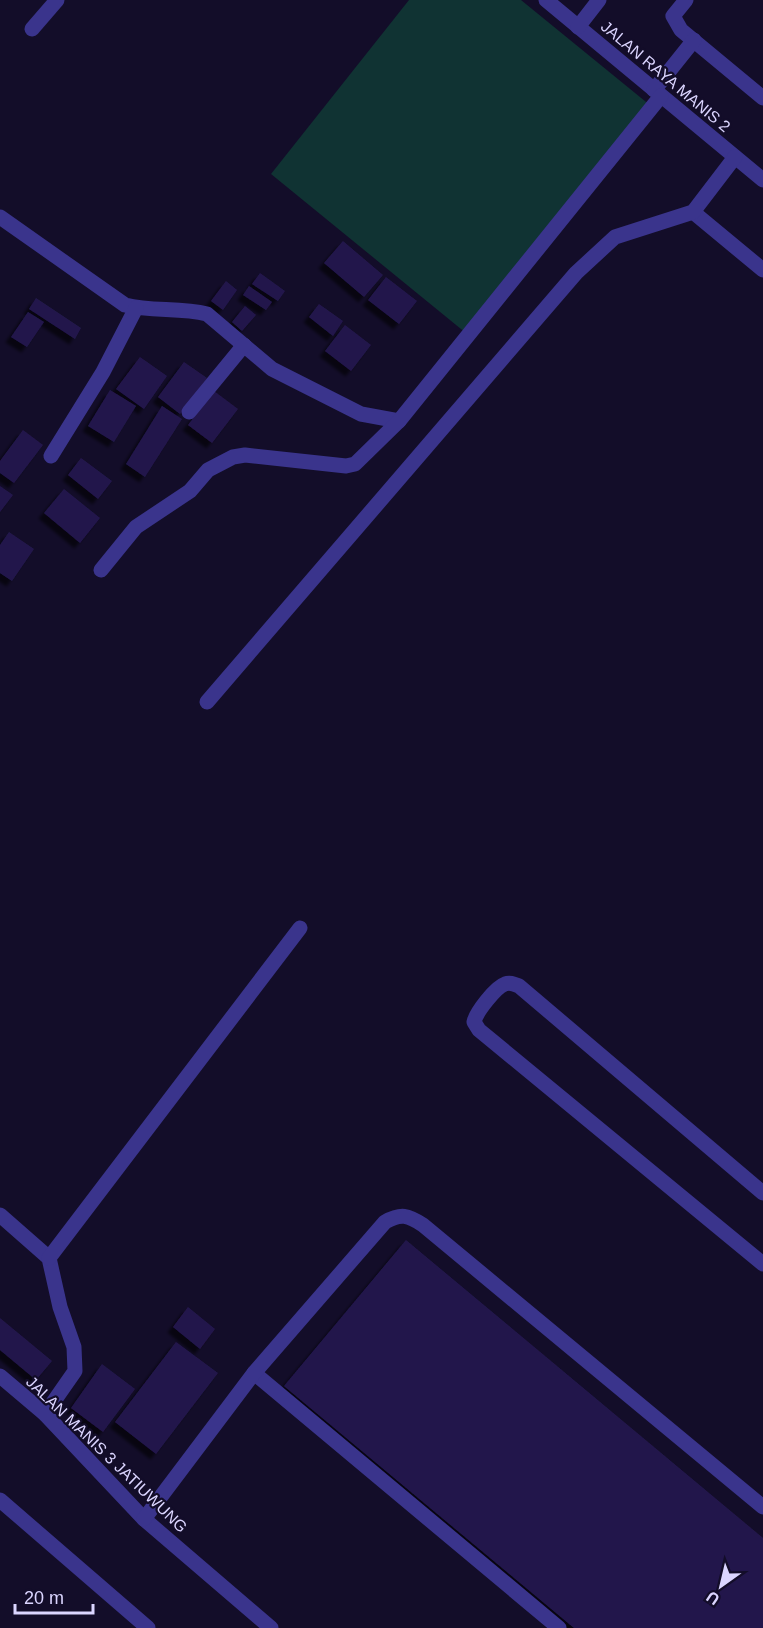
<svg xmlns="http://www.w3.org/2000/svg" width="763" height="1628" font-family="Arial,sans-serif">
<defs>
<filter id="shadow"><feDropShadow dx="-5.5" dy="5.5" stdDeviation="1.5" flood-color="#0009"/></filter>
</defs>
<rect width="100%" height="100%" fill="#130d29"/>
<!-- green -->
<path fill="#103333" d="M409,0H521L651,106L472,338L271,174Z"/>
<!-- building -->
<g fill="#23184c" filter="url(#shadow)">
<path d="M343,241L383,275L364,297L324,263Z"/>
<path d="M260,273L285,291L278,301L252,284Z"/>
<path d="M386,277L417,301L399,324L368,300Z"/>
<path d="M226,281L237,290L223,310L211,301Z"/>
<path d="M249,286L272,302L266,310L243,295Z"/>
<path d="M36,298L81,328L75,339L29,309Z"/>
<path d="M319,304L343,321L333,336L309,317Z"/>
<path d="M245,306L256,315L242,331L232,322Z"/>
<path d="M28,312L44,322L27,347L11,337Z"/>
<path d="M345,325L371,345L351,371L325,351Z"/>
<path d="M140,357L167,376L144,409L116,389Z"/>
<path d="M184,362L207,378L180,414L158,397Z"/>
<path d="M110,390L136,406L114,442L88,426Z"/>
<path d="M214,391L238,409L212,443L188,425Z"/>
<path d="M162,406L182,419L145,477L126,464Z"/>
<path d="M23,430L43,445L14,483L0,473V461Z"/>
<path d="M81,458L112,481L98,499L68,475Z"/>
<path d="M0,486L13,495L0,512Z"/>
<path d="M64,489L100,518L80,543L44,513Z"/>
<path d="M9,532L34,549L12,581L0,573V545Z"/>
<path d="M406,1240L763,1538V1628H574L284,1386Z"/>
<path d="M188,1307L215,1329L200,1349L173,1327Z"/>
<path d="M0,1318L52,1361L36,1380L0,1350Z"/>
<path d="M176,1342L218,1373L156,1454L115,1422Z"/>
<path d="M102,1364L135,1389L103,1432L71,1408Z"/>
</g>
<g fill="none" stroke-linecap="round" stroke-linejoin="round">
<!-- minor -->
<g stroke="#3a348c" stroke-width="15">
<path d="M546,0L763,180"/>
<path d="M686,0L673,16L681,30L763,98"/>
<path d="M578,27L599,0"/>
<path d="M32,29L57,0"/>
<path d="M654,90L694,40"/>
<path d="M693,212L763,270"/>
<path d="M0,217L125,305C152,312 180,307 207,314L272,369L361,414L399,421"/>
<path d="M189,412L244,345"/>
<path d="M51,456L103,372L136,308"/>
<path d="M101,570L136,527L190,491L208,470L233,457L245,455L346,466L355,464L399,421L661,96"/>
<path d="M207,702L576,273L615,237L693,212L735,157"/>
<path d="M763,1193L519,986C514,984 510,982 505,984C496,987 476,1012 474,1022L479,1030L763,1264"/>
<path d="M0,1215L49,1258L60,1307L74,1347L75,1371L45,1414"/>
<path d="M49,1258L300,928"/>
<path d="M254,1373L559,1628"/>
<path d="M0,1376L45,1414L144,1519L271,1628"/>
<path d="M0,1500L148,1628"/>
<path d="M144,1519L254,1373L385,1222C401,1213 408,1215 423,1225L763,1507"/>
</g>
</g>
<g text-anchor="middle" stroke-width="4.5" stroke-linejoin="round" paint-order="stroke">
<!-- street labels -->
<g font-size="16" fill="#dbd5ff" stroke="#130d29">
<text transform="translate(666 76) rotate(40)" y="6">JALAN RAYA MANIS 2</text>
<text transform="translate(107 1454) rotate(44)" y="6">JALAN MANIS 3 JATIUWUNG</text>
</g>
</g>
<!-- north arrow -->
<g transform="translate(721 1586) rotate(214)" stroke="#130d29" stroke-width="4.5" paint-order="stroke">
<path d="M0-4.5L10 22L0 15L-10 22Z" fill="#dbd5ff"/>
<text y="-9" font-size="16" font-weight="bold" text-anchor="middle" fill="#dbd5ff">U</text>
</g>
<!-- scale -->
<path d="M15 1604v9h78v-9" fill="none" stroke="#dbd5ff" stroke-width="3"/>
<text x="24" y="1604" font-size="18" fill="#dbd5ff" stroke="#130d29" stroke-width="4.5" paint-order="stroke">20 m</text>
</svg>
